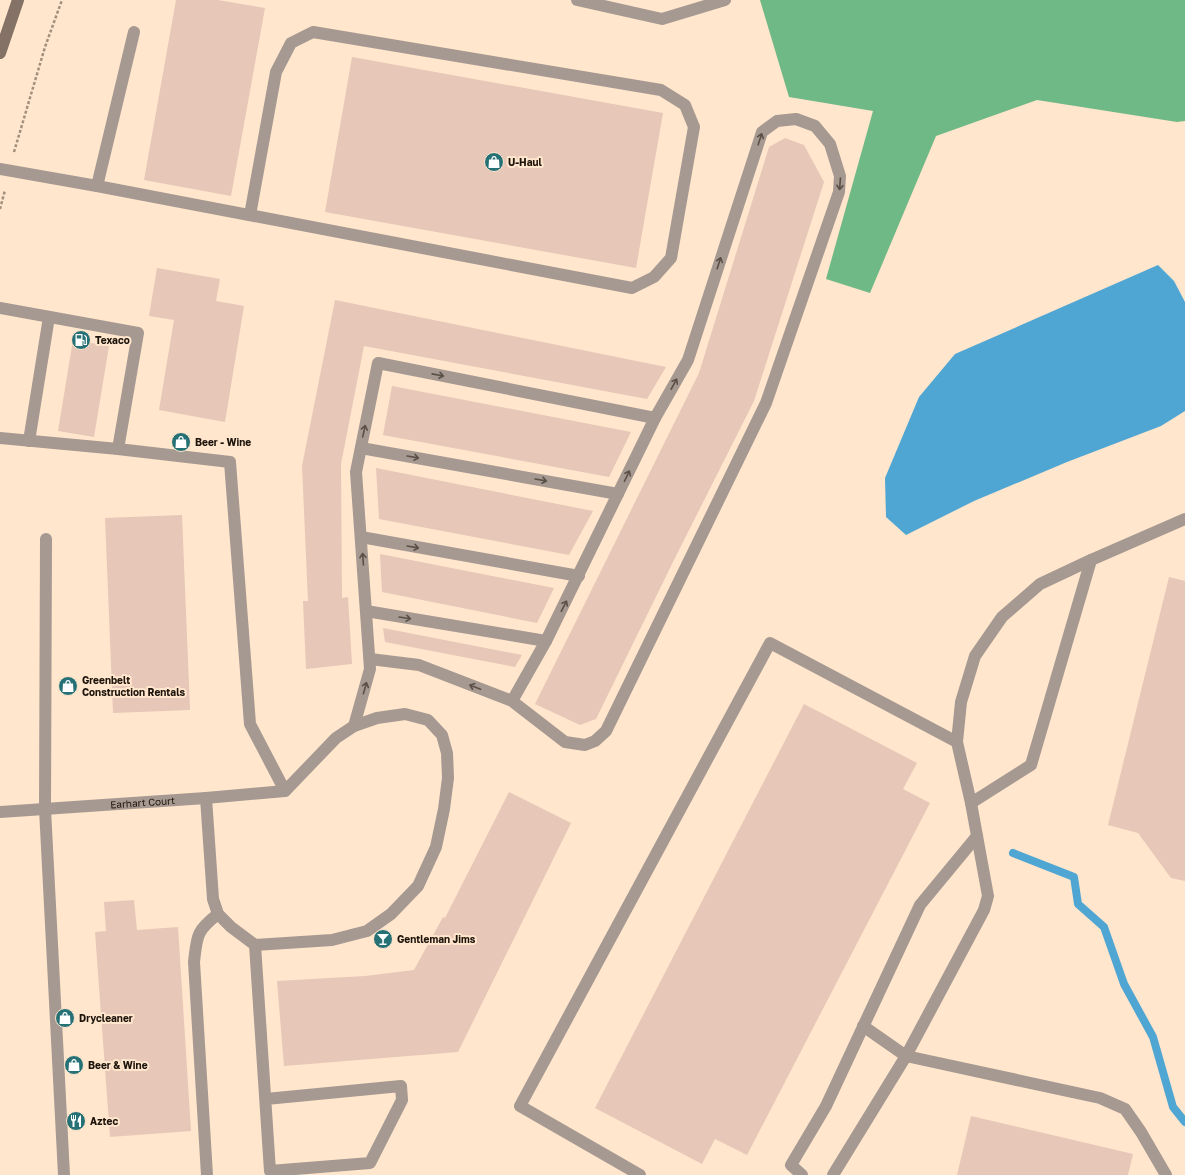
<svg xmlns="http://www.w3.org/2000/svg" width="1185" height="1175" font-family="'Golos Text',sans-serif">
<rect width="100%" height="100%" fill="#ffe6cd"/>
<!-- forest -->
<path fill="#6fb986" d="M760,0H1185V121L1177,122L1037,100L936,136L870,293L826,279L873,111L789,97Z"/>
<!-- water -->
<path fill="#50a6d3" d="M1158,265L1174,281L1185,302V411L1161,426L1067,462L974,501L906,535L886,517L885,478L919,397L955,354Z"/>
<g fill="none" stroke-linecap="round" stroke-linejoin="round">
<!-- stream -->
<path stroke="#50a6d3" stroke-width="8" d="M1013,853L1074,877L1078,904L1104,927L1124,984L1153,1037L1173,1107L1185,1122"/>
</g>
<!-- building -->
<g fill="#e7c7b7">
<path d="M176,0H218L265,8L231,196L144,180Z"/>
<path d="M352,57L663,113L636,268L325,212Z"/>
<path d="M785,138L804,145L824,182L754,401L673,562L596,719L580,725L535,704L699,373L769,147Z"/>
<path d="M157,268L220,279L216,301L244,306L225,422L159,410L174,320L149,316Z"/>
<path d="M335,300L666,367L647,399L364,346L341,464L342,598L348,597L352,664L306,669L303,601H308L302,466Z"/>
<path d="M73,340L109,346L94,437L58,431Z"/>
<path d="M392,386L631,432L609,477L383,435Z"/>
<path d="M376,468L593,511L569,555L379,519Z"/>
<path d="M182,515L190,710L113,713L105,518Z"/>
<path d="M380,554L554,588L537,623L382,592Z"/>
<path d="M1169,577L1185,581V881L1171,878L1138,833L1108,825Z"/>
<path d="M383,628L522,655L515,667L385,642Z"/>
<path d="M804,704L917,763L903,789L930,803L747,1155L715,1139L702,1164L595,1108Z"/>
<path d="M509,792L571,823L458,1052L284,1066L277,981L365,976L414,970L443,917L445,918Z"/>
<path d="M134,900L137,930L178,927L191,1131L110,1137L95,932L106,931L104,902Z"/>
<path d="M971,1116L1133,1154L1128,1175H957Z"/>
</g>
<g fill="none" stroke-linecap="round" stroke-linejoin="round">
<!-- path -->
<g stroke="#a28f7d" stroke-width="2.5" stroke-dasharray="3 2" stroke-linecap="butt">
<path d="M14,152L45,47L62,0"/>
<path d="M0,209L5,190"/>
</g>
<!-- lane -->
<g stroke="#a69991" stroke-width="12">
<path d="M577,0L662,19L725,0"/>
<path d="M0,169L97,186L632,288L654,277L671,258L694,127L685,105L661,90L313,32L291,43L276,72L250,215"/>
<path d="M97,186L134,32"/>
<path d="M0,308L138,333L118,449L230,462L250,724L285,791L336,738L354,726L377,718L405,714L428,720L442,735L447,753L448,778L444,809L436,847L418,886L391,914L367,931L332,940L255,945L231,927L218,914L213,899L206,798"/>
<path d="M0,438L118,449"/>
<path d="M29,441L49,317"/>
<path d="M361,448L618,494"/>
<path d="M361,537L579,576"/>
<path d="M46,539L45,809L64,1175"/>
<path d="M366,611L546,641"/>
<path d="M370,659L419,665L512,701L565,742L585,745L595,741L606,731L766,403L839,192L840,176L830,144L815,126L796,119L777,121L762,132L688,360L655,418L546,641L512,701"/>
<path d="M354,726L370,669L356,472L378,363L655,418"/>
<path d="M971,803L1031,765L1091,560"/>
<path d="M255,945L270,1171L370,1163L402,1100L401,1086L266,1099"/>
<path d="M863,1026L906,1056L1100,1098L1125,1109L1141,1132L1166,1175"/>
<path d="M207,1175L194,962C197,936 196,931 218,914"/>
<path d="M640,1175L520,1106L770,643L957,742"/>
<path d="M802,1175L791,1165L826,1106L920,905L977,836"/>
<path d="M833,1175L906,1056L984,910L988,896L971,803L957,742L961,702L975,656L1002,617L1040,584L1091,560L1185,519"/>
</g>
<!-- street -->
<path stroke="#a69991" stroke-width="12" id="s1" d="M0,812L206,798L285,791"/>
<!-- secondary -->
<path stroke="#847266" stroke-width="12" d="M0,53L18,0"/>
</g>
<!-- one-way arrows -->
<defs><path id="oneway-shaft" d="M-6 0H5M1.5-3L5.5 0L1.5 3" fill="none" stroke-width="1.6" stroke-linecap="round" stroke-linejoin="round"/></defs>
<g stroke="#5b5047">
<use href="#oneway-shaft" transform="translate(760 139) rotate(-72)"/>
<use href="#oneway-shaft" transform="translate(840 184) rotate(94)"/>
<use href="#oneway-shaft" transform="translate(719 263) rotate(-72)"/>
<use href="#oneway-shaft" transform="translate(438 375) rotate(11)"/>
<use href="#oneway-shaft" transform="translate(674 384) rotate(-61)"/>
<use href="#oneway-shaft" transform="translate(364 431) rotate(-78)"/>
<use href="#oneway-shaft" transform="translate(413 457) rotate(10)"/>
<use href="#oneway-shaft" transform="translate(627 476) rotate(-64)"/>
<use href="#oneway-shaft" transform="translate(541 480) rotate(10)"/>
<use href="#oneway-shaft" transform="translate(413 547) rotate(10)"/>
<use href="#oneway-shaft" transform="translate(363 559) rotate(-94)"/>
<use href="#oneway-shaft" transform="translate(564 606) rotate(-63)"/>
<use href="#oneway-shaft" transform="translate(405 618) rotate(9)"/>
<use href="#oneway-shaft" transform="translate(475 687) rotate(-159)"/>
<use href="#oneway-shaft" transform="translate(365 688) rotate(-74)"/>
</g>
<!-- icons -->
<defs>
<symbol id="shop-disc" viewBox="-11 -11 22 22"><circle r="9.5" fill="#267175" stroke="#ffe6cd"/><path d="M-5-2.5h2.3a2.7 3.5 0 0 1 5.4 0H5L5.5 6h-11ZM-1.5-2.5h3a1.5 2.3 0 0 0-3 0Z" fill="#fff"/></symbol>
<symbol id="fuel-disc" viewBox="-11 -11 22 22"><circle r="9.5" fill="#267175" stroke="#ffe6cd"/><path d="M-5.5-6h7V0h2V4h1.3V-2.5L3-4.5l.8-.8L6-3V5H2.5V1h-1V6h-7ZM-4.2-4.7v3.2H.2V-4.7Z" fill="#fff"/></symbol>
<symbol id="bar-disc" viewBox="-11 -11 22 22"><circle r="9.5" fill="#267175" stroke="#ffe6cd"/><path d="M-6-5H6L.8 .8V4.5H3.5V6h-7V4.5H-.8V.8Z" fill="#fff"/></symbol>
<symbol id="restaurant-disc" viewBox="-11 -11 22 22"><circle r="9.5" fill="#267175" stroke="#ffe6cd"/><path d="M-5-6h1v4h1v-4h1v4h1v-4h1v5L-1.5 .5V6h-2V.5L-5-1ZM5-6V6H3V1.5H1.5Q1.5-4 5-6Z" fill="#fff"/></symbol>
</defs>
<g fill-rule="evenodd">
<use href="#shop-disc" x="483" y="151" width="22" height="22"/>
<use href="#fuel-disc" x="70" y="329" width="22" height="22"/>
<use href="#shop-disc" x="170" y="431" width="22" height="22"/>
<use href="#shop-disc" x="57" y="675" width="22" height="22"/>
<use href="#bar-disc" x="372" y="928" width="22" height="22"/>
<use href="#shop-disc" x="54" y="1007" width="22" height="22"/>
<use href="#shop-disc" x="63" y="1054" width="22" height="22"/>
<use href="#restaurant-disc" x="65" y="1110" width="22" height="22"/>
</g>
<g text-anchor="middle" stroke-width="4" stroke-linejoin="round" paint-order="stroke">
<!-- poi labels -->
<g font-size="10" font-weight="bold" fill="#1d140b" stroke="#ffe6cd" text-anchor="start">
<text x="508" y="166">U-Haul</text>
<text x="95" y="344">Texaco</text>
<text x="195" y="446">Beer - Wine</text>
<text x="82" y="684">Greenbelt<tspan x="82" dy="12">Construction Rentals</tspan></text>
<text x="397" y="943">Gentleman Jims</text>
<text x="79" y="1022">Drycleaner</text>
<text x="88" y="1069">Beer &amp; Wine</text>
<text x="90" y="1125">Aztec</text>
</g>
<!-- street labels -->
<g font-size="10" fill="#1d140b" stroke="#ffe6cd">
<text dy="4" stroke="none"><textPath href="#s1" startOffset="143">Earhart Court</textPath></text>
</g>
</g>
</svg>
